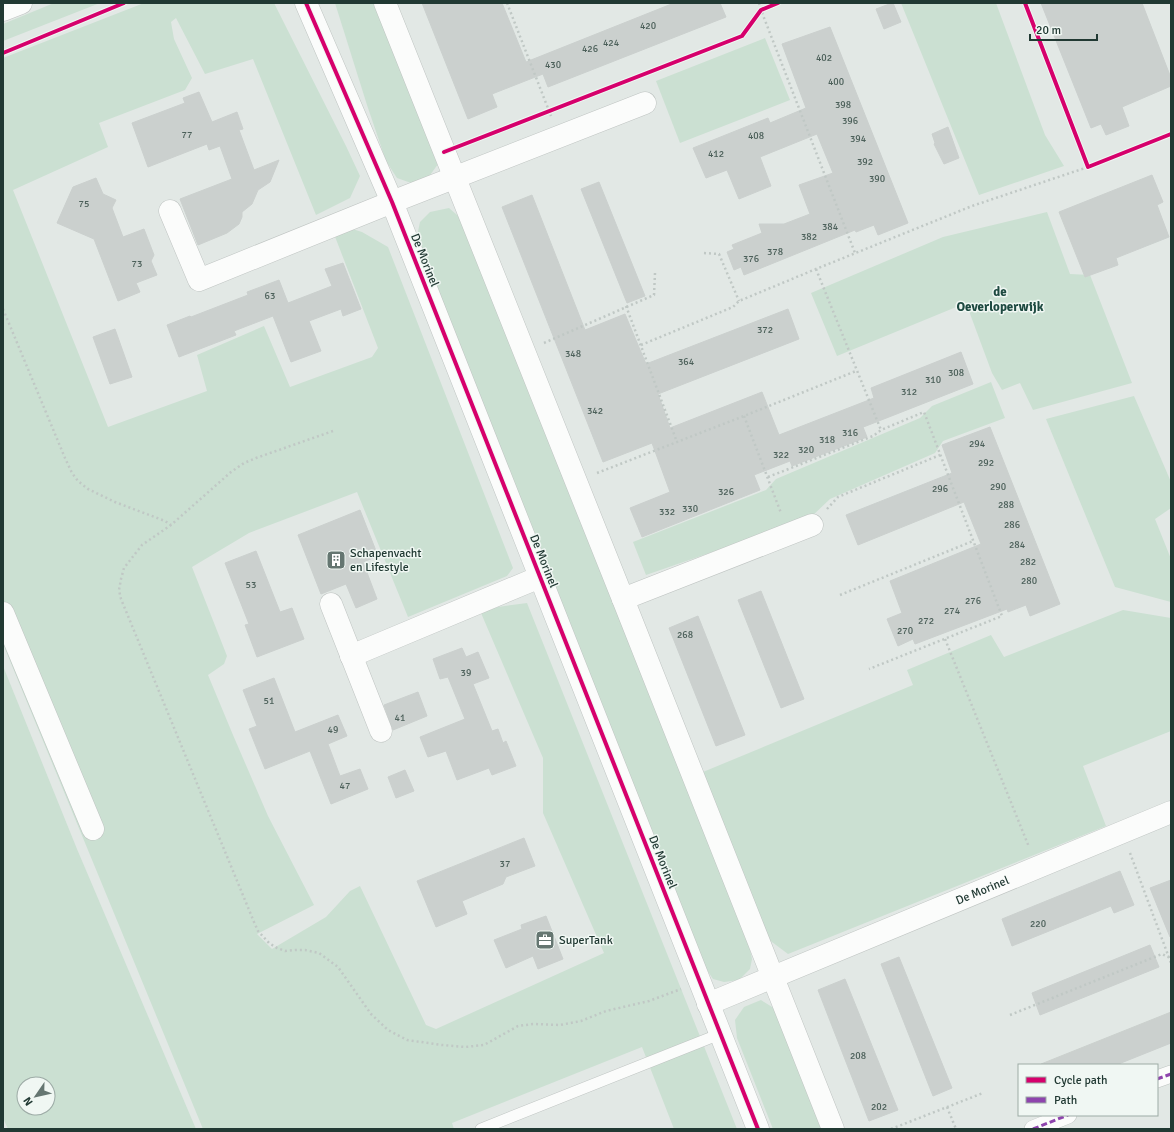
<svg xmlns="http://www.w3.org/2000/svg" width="1174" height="1132" font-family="Signika,sans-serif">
<rect width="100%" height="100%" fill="#e2e8e5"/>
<!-- green -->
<g fill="#cbe0d2" fill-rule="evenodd">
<path d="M54,3H100L3,41V24Z"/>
<path d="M144,3H274L346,146L360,176L350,198L316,215L253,59L205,74L176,18L171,22L174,39L192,78L185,90L99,123L108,147L13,190L108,427L207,391L197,355L264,326L290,387L372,357L378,348L334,234L349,228L362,232L388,247L513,568L507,576L408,617L357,492L249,533L192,567L227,656L224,664L208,675L233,735L268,816L314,905L257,934L272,949L326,917L350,891L360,886L426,1025L436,1029L604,953L543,813V758L481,613L498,607L527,603L737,1129H674L642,1047L452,1123L454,1129H203L3,644V58Z"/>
<path d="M335,3H377L438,164L428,178L414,184L397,178L386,161L367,105Z"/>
<path d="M901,3H996L1045,135L1064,166L979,195Z"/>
<path d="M765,38L790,100L680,143L656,81Z"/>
<path d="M449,208L464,221L747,935L752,959L750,969L739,980L724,982L713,979L705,967L416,241L420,222L430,212Z"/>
<path d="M1047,212L1070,274L1090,275L1132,383L1033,410L1020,383L1002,390L992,373L966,303L837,356L811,293L943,237Z"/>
<path d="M991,382L1005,418L943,441L935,453L830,499L810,518L646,575L633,542L766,490L776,479L920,418L932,406Z"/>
<path d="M1134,396L1171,482V508L1155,519L1171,559V602L1115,587L1046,419Z"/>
<path d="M1123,610L1171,618V731L1083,766L1106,826L788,954L768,939L703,772L913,685L907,670L991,635L1004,657Z"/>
<path d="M3,666L77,849L196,1129H8L3,1118ZM24,1084H48V1108H24Z"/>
<path d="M761,1000L777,1010L825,1129H773L737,1038L735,1020L744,1007Z"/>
</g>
<!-- building -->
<g fill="#cbd0ce" stroke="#cbd0ce">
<path d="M422,3H502L526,62L674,3H720L726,17L548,87L543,74L492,94L497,107L468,119Z"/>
<path d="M892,3H893L901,22L884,29L876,9Z"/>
<path d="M1041,3H1142L1171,78V86L1122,107L1129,126L1106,135L1101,124L1091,128Z"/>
<path d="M830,27L908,223L878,235L874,225L856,232L855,230L744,275L741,267L734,270L727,252L734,249L732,245L762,233L759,224H784L810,214L799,185L833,173L817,134L760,157L771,186L739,199L727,170L706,178L693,148L768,118L770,123L806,108L782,44Z"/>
<path d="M199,92L212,122L237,112L243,129L239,130L254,170L279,160L270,182L258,190L252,204L242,212V217L239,224L227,233L198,245L180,199L232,179L220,146L209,150L207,144L148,167L132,123L185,103L183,98Z"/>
<path d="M948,127L959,158L944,164L934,144L935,143L932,134Z"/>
<path d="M1152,175L1163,202L1157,205L1169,237L1116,258L1118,265L1085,277L1059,212Z"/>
<path d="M96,178L103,194L116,200L112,208L123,237L144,229L154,255L151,261L157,275L136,283L140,292L118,301L94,239L57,223L73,187Z"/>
<path d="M599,182L645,296L627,303L581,189Z"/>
<path d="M532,195L585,330L625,314L646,364L788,309L799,339L658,394L670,428L762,392L779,435L874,398L871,388L961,352L973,384L866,426L863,427L867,437L792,466L790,461L754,475L760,490L642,537L630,508L670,492L652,443L603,462L502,207Z"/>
<path d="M343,263L361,309L343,316L341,309L309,321L321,351L291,362L273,316L234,331L236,335L179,357L167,325L190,316L191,317L248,295L247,292L279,280L288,303L332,286L325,269Z"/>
<path d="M115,329L132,377L110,384L93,337Z"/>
<path d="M990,427L1060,604L1030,616L1026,605L1008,612L1007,609L915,644L913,639L898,646L887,619L902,613L890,581L981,544L964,502L858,545L846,515L952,473L942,445Z"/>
<path d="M360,510L378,556L363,562L377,599L356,608L346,584L321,594L298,535Z"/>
<path d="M256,551L280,612L292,608L304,639L257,657L245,625L249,624L225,563Z"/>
<path d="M761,591L804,699L781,708L738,600Z"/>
<path d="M698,616L745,735L716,746L669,628Z"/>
<path d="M462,648L466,657L478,652L489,678L473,684L492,731L498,729L503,743L506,741L516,766L492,775L489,768L457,780L446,751L428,757L420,737L465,719L448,677L440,679L433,659Z"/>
<path d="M274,678L295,732L338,715L347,736L328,744L340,776L360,769L368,789L331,804L310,751L265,769L249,729L257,726L243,690Z"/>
<path d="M418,692L427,716L393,730L384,705Z"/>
<path d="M405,770L414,791L396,798L388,777Z"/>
<path d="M524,838L535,866L506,877L503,884L462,901L467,914L436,927L417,881Z"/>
<path d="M1120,871L1134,905L1114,913L1111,906L1012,946L1002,919Z"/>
<path d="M1171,880V937H1170L1150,888Z"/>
<path d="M546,916L563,959L538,969L533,956L506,968L494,940L522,929L521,925Z"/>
<path d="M1150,945L1159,967L1040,1015L1032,993Z"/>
<path d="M899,957L952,1088L933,1096L881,964Z"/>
<path d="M845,979L898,1110L869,1121L818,990Z"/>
<path d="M1171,1012V1043L1116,1065H1041V1064Z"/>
</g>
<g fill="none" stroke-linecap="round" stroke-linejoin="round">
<defs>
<path id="service" d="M481,1129L720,1034"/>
<g id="pedestrian">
<path d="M1157,1079L1171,1074"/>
<path d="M1033,1129L1068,1115"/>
</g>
<g id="minor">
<path d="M306,3L392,202L758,1129"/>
<path d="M385,3L623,599L833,1129"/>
<path d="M170,211L199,280L392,202L645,103"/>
<path d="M623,599L812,525"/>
<path d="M331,604L381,731"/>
<path d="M3,613L93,829"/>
<path d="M351,656L540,577"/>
<path id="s1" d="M708,1004L1171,812"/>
</g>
<path id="tertiary" d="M3,10L21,3"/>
</defs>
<!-- service casing -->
<use href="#service" stroke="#bfc4c2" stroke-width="12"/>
<!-- pedestrian casing -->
<use href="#pedestrian" stroke="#bfc4c2" stroke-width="18"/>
<!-- minor casing -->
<use href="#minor" stroke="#bfc4c2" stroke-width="23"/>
<!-- tertiary casing -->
<use href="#tertiary" stroke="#bfc4c2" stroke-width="23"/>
<!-- path -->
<g stroke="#c0c8c5" stroke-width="2.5" stroke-dasharray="2 3" stroke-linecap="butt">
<path d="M507,3L551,116"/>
<path d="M759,3L761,10L855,253"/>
<path d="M704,253L719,254L739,301"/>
<path d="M816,269L881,430"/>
<path d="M626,306L677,442"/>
<path d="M3,309L65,458L72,473L78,481L88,489L115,502L165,521L171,525"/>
<path d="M544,343L654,295L655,273"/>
<path d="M641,345L733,307L739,301L816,269L972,206L1088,167"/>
<path d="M744,416L781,513"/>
<path d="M333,431L256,458L244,463L231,472L171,525L142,545L124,568L121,579L119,590L121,599L254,922L258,931L269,943L277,948L285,951L295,950H305L319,953L338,967L371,1014L388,1030L407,1040L442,1045L465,1047L484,1045L518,1026L533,1024L560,1025L581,1021L606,1011L649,1001L681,989"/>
<path d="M597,473L744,416L856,371"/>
<path d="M768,477L873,436L881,430L924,412L1002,616L869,669"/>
<path d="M827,509L838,497L940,455"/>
<path d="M840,595L973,541"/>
<path d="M945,639L1029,847"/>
<path d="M1130,853L1171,963"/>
<path d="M1010,1015L1162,954L1168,957L1171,956"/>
<path d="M947,1107L956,1129"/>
<path d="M891,1129L983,1093"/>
</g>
<!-- service -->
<use href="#service" stroke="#fbfcfb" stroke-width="11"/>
<!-- pedestrian -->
<use href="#pedestrian" stroke="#fbfcfb" stroke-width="17"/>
<!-- minor -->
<use href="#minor" stroke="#fbfcfb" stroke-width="22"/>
<!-- tertiary -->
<use href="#tertiary" stroke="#fbfcfb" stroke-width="22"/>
<!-- quiet -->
<g stroke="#8e44ad" stroke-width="3" stroke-dasharray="6 3" stroke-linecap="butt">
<path d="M1157,1079L1171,1074"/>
<path d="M1033,1129L1068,1115"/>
</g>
<defs>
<g id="cycleway">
<path d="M306,3L392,202L758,1129"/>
<path d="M1025,3L1088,167L1171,134"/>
<path d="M3,53L124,3"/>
<path d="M444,152L742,36L761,10L778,3"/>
</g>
</defs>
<!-- cycleway casing -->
<use href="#cycleway" stroke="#f0f7f3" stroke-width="6"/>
<!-- cycleway -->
<use href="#cycleway" stroke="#d6006c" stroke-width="4"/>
</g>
<!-- icons -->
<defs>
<symbol id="building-square" viewBox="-11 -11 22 22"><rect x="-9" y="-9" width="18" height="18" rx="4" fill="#657671" stroke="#f0f7f3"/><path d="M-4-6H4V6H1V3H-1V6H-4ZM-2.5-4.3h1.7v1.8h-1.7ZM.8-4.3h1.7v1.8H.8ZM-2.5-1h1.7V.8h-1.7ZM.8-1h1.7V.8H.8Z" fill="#fff"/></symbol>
<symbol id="office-square" viewBox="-11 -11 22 22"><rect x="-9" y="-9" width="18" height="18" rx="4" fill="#657671" stroke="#f0f7f3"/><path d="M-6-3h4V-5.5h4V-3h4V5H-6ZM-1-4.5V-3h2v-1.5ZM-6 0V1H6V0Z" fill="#fff"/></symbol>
</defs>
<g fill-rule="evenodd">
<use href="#building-square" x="325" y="549" width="22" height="22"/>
<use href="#office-square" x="534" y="929" width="22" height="22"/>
</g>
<g text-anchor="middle" stroke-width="3" stroke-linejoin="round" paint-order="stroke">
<!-- number labels -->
<g font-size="10" fill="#4c605a">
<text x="648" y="29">420</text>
<text x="611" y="46">424</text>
<text x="590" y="52">426</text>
<text x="824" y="61">402</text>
<text x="553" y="68">430</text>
<text x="836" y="85">400</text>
<text x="843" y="108">398</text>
<text x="850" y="124">396</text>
<text x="187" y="138">77</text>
<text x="756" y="139">408</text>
<text x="858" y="142">394</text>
<text x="716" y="157">412</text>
<text x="865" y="165">392</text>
<text x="877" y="182">390</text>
<text x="84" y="207">75</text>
<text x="830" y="230">384</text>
<text x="809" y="240">382</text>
<text x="775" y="255">378</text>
<text x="751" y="262">376</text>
<text x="137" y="267">73</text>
<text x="270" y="299">63</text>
<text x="765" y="333">372</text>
<text x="573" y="357">348</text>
<text x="686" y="365">364</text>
<text x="956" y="376">308</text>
<text x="933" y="383">310</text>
<text x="909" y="395">312</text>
<text x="595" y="414">342</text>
<text x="850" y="436">316</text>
<text x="827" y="443">318</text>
<text x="977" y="447">294</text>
<text x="806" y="453">320</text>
<text x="781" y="458">322</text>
<text x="986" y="466">292</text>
<text x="998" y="490">290</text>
<text x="940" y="492">296</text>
<text x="726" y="495">326</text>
<text x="1006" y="508">288</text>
<text x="690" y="512">330</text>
<text x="667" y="515">332</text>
<text x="1012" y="528">286</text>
<text x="1017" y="548">284</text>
<text x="1028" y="565">282</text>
<text x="1029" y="584">280</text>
<text x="251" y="588">53</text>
<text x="973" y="604">276</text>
<text x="952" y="614">274</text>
<text x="926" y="624">272</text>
<text x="905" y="634">270</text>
<text x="685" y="638">268</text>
<text x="466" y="676">39</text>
<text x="269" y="704">51</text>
<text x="400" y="721">41</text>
<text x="333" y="733">49</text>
<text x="345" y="789">47</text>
<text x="505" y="867">37</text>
<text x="1038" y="927">220</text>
<text x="858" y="1059">208</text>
<text x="879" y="1110">202</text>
</g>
<!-- street labels -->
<g font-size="12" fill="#213933" stroke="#f0f7f3">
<text transform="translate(425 260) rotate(68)" y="4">De Morinel</text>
<text transform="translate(544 561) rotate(68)" y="4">De Morinel</text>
<text transform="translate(663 862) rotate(68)" y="4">De Morinel</text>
<text dy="4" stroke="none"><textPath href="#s1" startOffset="297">De Morinel</textPath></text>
</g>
<!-- poi labels -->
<g font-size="12" fill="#213933" stroke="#f0f7f3" text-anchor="start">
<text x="350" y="557">Schapenvacht<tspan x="350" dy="14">en Lifestyle</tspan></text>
<text x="559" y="944">SuperTank</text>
</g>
<!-- neighbourhood labels -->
<g font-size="13" font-weight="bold" fill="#1e4a41" stroke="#f0f7f3">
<text x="1000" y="296">de<tspan x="1000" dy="15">Oeverloperwijk</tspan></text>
</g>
</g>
<!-- border -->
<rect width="1174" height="1132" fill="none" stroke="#213933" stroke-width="8"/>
<!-- legend -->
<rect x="1018" y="1064" width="140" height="52" fill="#f0f7f3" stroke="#9daba6"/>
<rect x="1026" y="1077" width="20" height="6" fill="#d6006c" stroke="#9daba6"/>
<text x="1054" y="1084" font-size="12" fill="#213933">Cycle path</text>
<rect x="1026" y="1097" width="20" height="6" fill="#8e44ad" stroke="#9daba6"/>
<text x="1054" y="1104" font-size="12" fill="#213933">Path</text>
<!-- north arrow -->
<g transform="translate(36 1096) rotate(236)"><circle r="19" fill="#f0f7f3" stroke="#9daba6"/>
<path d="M0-3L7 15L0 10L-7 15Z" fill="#657671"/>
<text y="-6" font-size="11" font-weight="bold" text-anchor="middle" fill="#213933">N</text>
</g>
<!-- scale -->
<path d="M1030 34v6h67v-6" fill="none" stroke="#213933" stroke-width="2"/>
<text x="1036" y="34" font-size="12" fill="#213933" stroke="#f0f7f3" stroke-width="3" paint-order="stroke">20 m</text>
</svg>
